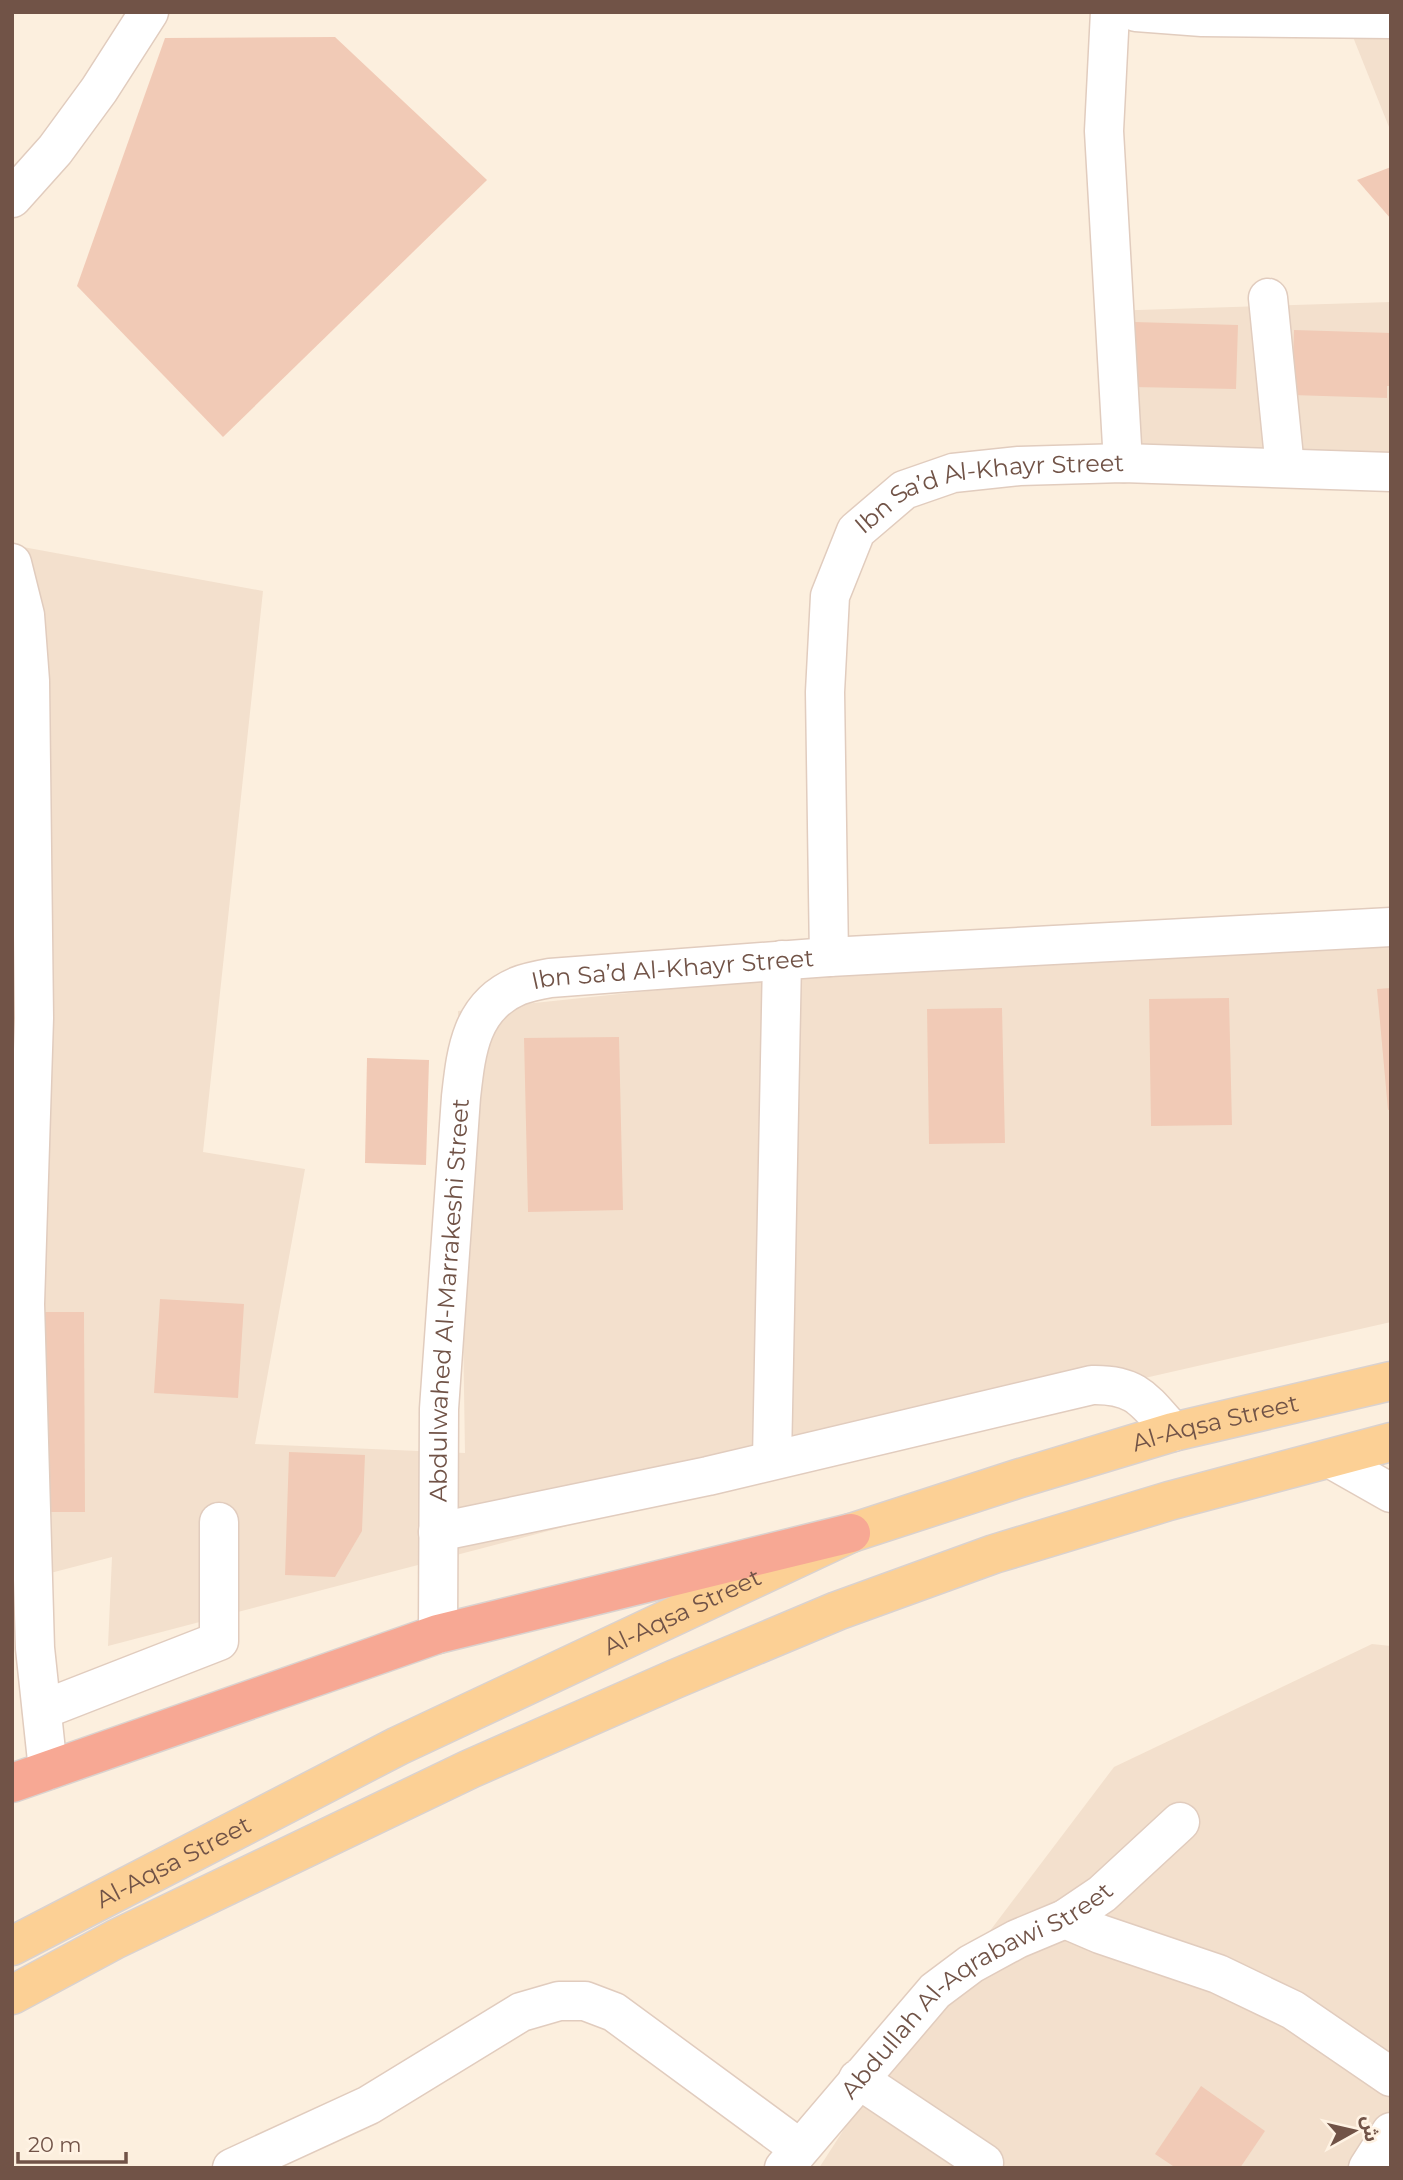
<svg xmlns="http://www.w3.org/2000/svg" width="1403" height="2180" font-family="Montserrat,'Noto Sans Arabic',sans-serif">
<rect width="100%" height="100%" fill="#fcefde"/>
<!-- residential -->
<g fill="#f3e0cd">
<path d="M1343,12H1391V132Z"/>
<path d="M1391,302V472L1127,456L1107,311Z"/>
<path d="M12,545L263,591L203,1152L305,1169L255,1444L465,1453L458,1011L1391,913V1322L1057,1398L108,1646L112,1557L12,1583Z"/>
<path d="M1372,1644L1391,1646V2168H819L868,2092L1114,1767Z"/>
</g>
<!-- building -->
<g fill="#f1cab6">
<path d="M335,37L487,180L223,437L77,286L165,38Z"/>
<path d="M1391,167V219L1357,180Z"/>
<path d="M1134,322L1238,325L1236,389L1133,387Z"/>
<path d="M1294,330L1391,333V386H1387V398L1292,395Z"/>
<path d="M1391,988V1109L1388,1110L1377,989Z"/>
<path d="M1229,998L1232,1125L1151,1126L1149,999Z"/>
<path d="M1002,1008L1005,1143L929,1144L927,1009Z"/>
<path d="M619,1037L623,1210L528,1212L524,1038Z"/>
<path d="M367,1058L429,1060L426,1165L365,1163Z"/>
<path d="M160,1299L244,1304L238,1398L154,1393Z"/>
<path d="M44,1312H84L85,1512H44Z"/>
<path d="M289,1452L365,1455L362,1531L335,1577L285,1575Z"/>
<path d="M1201,2086L1265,2131L1240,2168H1176L1155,2154Z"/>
</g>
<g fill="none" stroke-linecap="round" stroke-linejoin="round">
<defs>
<g id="minor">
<path d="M1110,12L1104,131L1123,463"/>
<path d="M1136,12L1202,17L1391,19"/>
<path d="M12,198L55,150L99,90L149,12"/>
<path d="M1268,298L1285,468"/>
<path d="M12,563L25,615L30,681L34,1018L25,1304L35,1648L48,1770"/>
<path id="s1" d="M829,957L825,692L830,596L856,531L904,490L953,473L1019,466L1123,463L1391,472"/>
<path d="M1331,1459L1391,1493"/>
<path d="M772,1460L782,960"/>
<path d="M438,1532L708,1476L1092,1385C1137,1384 1145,1401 1173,1432"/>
<path id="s2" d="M438,1634L439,1409L461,1097C466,1053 470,1006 518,986C528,982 539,980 550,978L829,957L1391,927"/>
<path d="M42,1710L219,1641V1522"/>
<path d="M1065,1919L1100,1934L1218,1974L1293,2010L1391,2077"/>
<path d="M858,2079L984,2163"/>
<path d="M232,2168L369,2105L521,2012L559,2001H585L614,2012L799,2148"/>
<path id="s3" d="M784,2168L935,1991L971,1964L1017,1939L1065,1919L1102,1894L1180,1822"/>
<path d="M1368,2168L1391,2132"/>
</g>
<g id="major">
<path id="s4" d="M12,1946L398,1746L851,1533L1017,1479L1173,1432L1391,1381"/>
<path d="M12,1995L116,1939L470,1769L675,1679L837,1611L994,1554L1169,1501L1391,1442"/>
</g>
<path id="highway" d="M12,1783L438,1634L851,1533"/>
</defs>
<!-- minor casing -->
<use href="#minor" stroke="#e1ccbe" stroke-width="41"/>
<!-- major casing -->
<use href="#major" stroke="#dad2cf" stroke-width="41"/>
<!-- highway casing -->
<use href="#highway" stroke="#dad2cf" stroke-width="41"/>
<!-- minor -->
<use href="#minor" stroke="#fff" stroke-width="38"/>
<!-- major -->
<use href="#major" stroke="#fcd095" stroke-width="38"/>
<!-- highway -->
<use href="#highway" stroke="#f7a894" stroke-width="38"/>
</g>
<g text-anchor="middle" stroke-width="6" stroke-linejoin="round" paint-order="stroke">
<!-- street labels -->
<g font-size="24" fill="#715347" stroke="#fff3e4">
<text dy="8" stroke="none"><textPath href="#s1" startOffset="576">Ibn Sa’d Al-Khayr Street</textPath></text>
<text dy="8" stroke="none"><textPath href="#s2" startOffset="826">Ibn Sa’d Al-Khayr Street</textPath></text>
<text dy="8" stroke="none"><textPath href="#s2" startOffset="334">Abdulwahed Al-Marrakeshi Street</textPath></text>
<text dy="8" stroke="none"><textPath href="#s4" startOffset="1316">Al-Aqsa Street</textPath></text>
<text dy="8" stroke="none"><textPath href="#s4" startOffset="749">Al-Aqsa Street</textPath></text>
<text dy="8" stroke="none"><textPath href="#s4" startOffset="182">Al-Aqsa Street</textPath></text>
<text dy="8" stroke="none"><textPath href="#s3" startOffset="266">Abdullah Al-Aqrabawi Street</textPath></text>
</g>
</g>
<!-- border -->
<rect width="1403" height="2180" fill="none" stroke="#715347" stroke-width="28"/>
<!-- north arrow -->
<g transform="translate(1354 2131) rotate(82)" stroke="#fff3e4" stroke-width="5" paint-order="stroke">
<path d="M0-5L12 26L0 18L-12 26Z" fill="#715347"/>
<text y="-10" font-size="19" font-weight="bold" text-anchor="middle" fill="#715347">ش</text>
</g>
<!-- scale -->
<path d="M18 2152v10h108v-10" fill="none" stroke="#715347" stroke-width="3.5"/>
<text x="28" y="2152" font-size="21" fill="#715347" stroke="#fff3e4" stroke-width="5" paint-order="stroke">20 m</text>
</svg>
